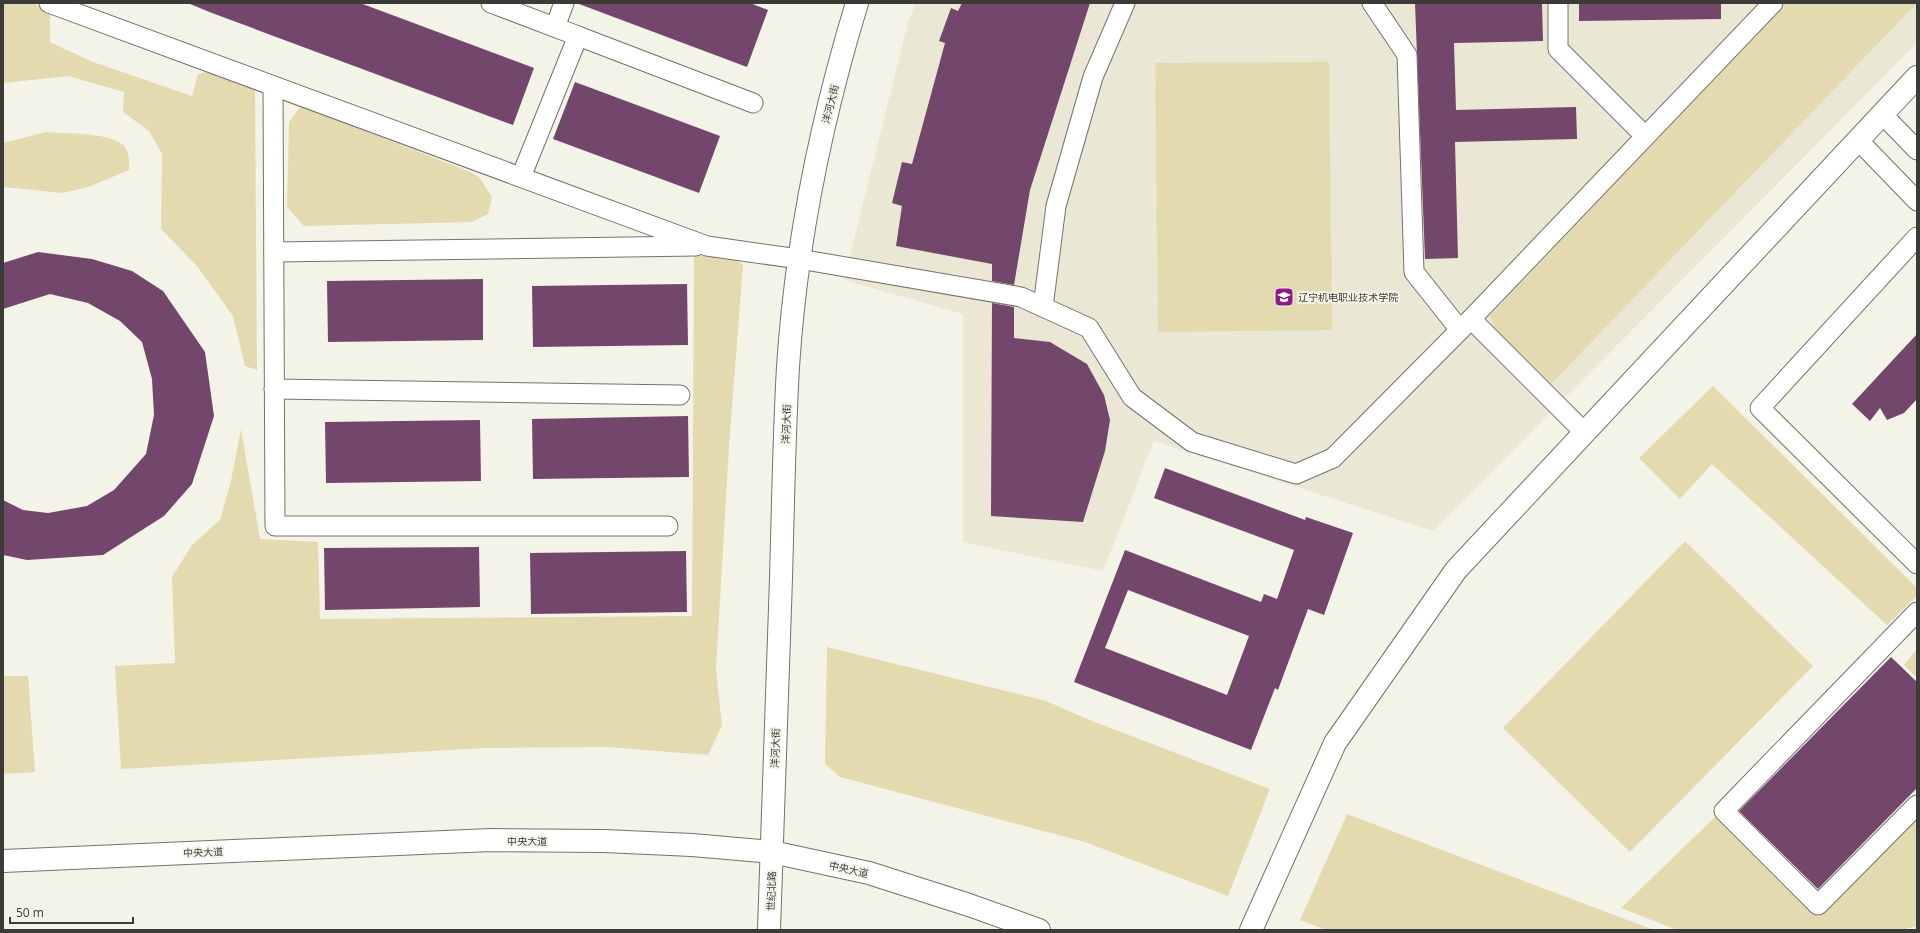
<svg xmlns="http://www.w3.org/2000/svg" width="1920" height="933" font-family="'Open Sans','Noto Sans SC',sans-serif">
<rect width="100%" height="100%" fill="#f4f3e8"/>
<!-- built -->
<path fill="#eae7d5" d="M916,3H1917V43L1433,531L1154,441L1103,571L963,542V314L844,280L908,22Z"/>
<!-- green -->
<g fill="#e3daaf">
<path d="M3,3H33L50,12V42L93,62L192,96L198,74L208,72L255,90L257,370L245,366L233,316L197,266L161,229L162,154L149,131L123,112L124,92L68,76L3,83Z"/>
<path d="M1785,3H1917L1551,384L1497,334L1490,316Z"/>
<path d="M1329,62L1332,330L1158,332L1155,63Z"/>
<path d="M301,106L468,171L479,177L492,197L488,214L472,222L304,226L287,207L289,122Z"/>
<path d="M46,132C65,134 106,132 122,144C130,150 129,162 129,170L91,186L63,193L3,187V143Z"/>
<path d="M729,255L743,265L729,446L716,669L722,726L708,755L608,747L484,748L121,769L115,666L175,663L172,577L192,545L220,520L231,481L241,429L260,539L318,542L320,619L692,616L694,256Z"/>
<path d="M1713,386L1917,588V596L1887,625L1712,464L1680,499L1639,458Z"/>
<path d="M1685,541L1813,666L1630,852L1503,728Z"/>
<path d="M827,647L1046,701L1087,719L1270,789L1228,896L1085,842L840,777L825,764Z"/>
<path d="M1917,649V678L1904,665Z"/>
<path d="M3,676H28L35,772L3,774Z"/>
<path d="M1347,814L1654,930H1326L1300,920Z"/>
<path d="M1717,815L1819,917L1917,819V926L1901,930H1677L1621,908Z"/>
</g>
<!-- building -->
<g fill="#73476b" fill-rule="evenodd">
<path d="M190,3H360L534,68L513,125L212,13L190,4Z"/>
<path d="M579,3H750L768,10L747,67L579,4Z"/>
<path d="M962,3H1090L1030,190L1014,285L992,281V264L896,246L902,206L892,203L902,162L912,164L945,43L939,41L951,8L958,11Z"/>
<path d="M1415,3H1542L1543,41L1454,43L1456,110L1576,107L1577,139L1455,142L1458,258L1425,259Z"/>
<path d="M1579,3H1721V19L1579,21Z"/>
<path d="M575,82L720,136L699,193L553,139Z"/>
<path d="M38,252L92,259L132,271L163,291L205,352L214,416L192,484L164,516L103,555L27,560L3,555V500L23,510L48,513L87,506L114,490L146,454L154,415L152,379L142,342L120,321L88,303L50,294L3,309V263Z"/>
<path d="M483,279V340L328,342L327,281Z"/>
<path d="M687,284L688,345L533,347L532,286Z"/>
<path d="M992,303L1014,307V338L1050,342L1087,364L1104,395L1110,420L1105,451L1083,522L991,516Z"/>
<path d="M1917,334V399L1904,413L1887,420L1880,408L1870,421L1852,404Z"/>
<path d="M688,416L689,477L533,479L532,419Z"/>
<path d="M480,420L481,481L326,483L325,422Z"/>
<path d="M1165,468L1305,520L1306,517L1353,533L1324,615L1308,609L1278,690L1275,688L1251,750L1074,682L1125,550L1261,602L1264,594L1277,599L1294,550L1154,498ZM1128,590L1249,636L1227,695L1105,648Z"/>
<path d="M479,547L480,607L325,610L324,548Z"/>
<path d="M686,551L687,612L531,614L530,553Z"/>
<path d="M1891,657L1917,682V788L1818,889L1739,811Z"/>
</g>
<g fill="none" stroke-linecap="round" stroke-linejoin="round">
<defs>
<g id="minor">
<path d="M49,3L707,246L799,259L1021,297L1089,328L1132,397L1192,442L1296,474L1333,458L1471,319"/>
<path d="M491,3L578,36"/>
<path d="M1372,3L1407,55L1414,272L1460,330"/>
<path d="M1558,3V49L1645,136"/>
<path d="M555,27L564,3"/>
<path d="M273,86L275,526H668"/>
<path d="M1882,114L1917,150"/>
<path d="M1858,140L1917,201"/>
<path d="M521,177L578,36L753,103"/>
<path d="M1917,237L1760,408L1917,564"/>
<path d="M274,252L696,246"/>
<path d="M1043,307L1056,206L1093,77L1125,3"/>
<path d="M274,389L680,395"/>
<path d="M1585,433L1471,319L1773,3"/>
<path d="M1917,612L1724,811L1818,905L1917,805"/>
</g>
<g id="tertiary">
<path d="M769,930C773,813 777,695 781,578C783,508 784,437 788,367C796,243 821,121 857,3"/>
<path d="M1251,930L1335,743L1456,570L1917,77"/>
</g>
<path id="primary" d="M3,861L491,840L604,841L692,845L772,852L869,873L969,905L1039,930"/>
</defs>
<!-- minor casing -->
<use href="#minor" stroke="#74726a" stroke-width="21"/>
<!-- tertiary casing -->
<use href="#tertiary" stroke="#74726a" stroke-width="24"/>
<!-- primary casing -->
<use href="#primary" stroke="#74726a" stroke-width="24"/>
<!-- minor -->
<use href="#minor" stroke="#fff" stroke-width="19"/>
<!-- tertiary -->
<use href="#tertiary" stroke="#fff" stroke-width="22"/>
<!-- primary -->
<use href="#primary" stroke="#fff" stroke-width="22"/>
</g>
<!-- icons -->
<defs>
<symbol id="university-square" viewBox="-11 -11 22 22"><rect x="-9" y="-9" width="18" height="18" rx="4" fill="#8d1d80" stroke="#f4f3e8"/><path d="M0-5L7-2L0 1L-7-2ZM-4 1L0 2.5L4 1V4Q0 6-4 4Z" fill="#fff"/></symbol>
</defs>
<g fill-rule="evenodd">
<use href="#university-square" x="1273" y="286" width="22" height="22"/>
</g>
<g text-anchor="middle" stroke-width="4" stroke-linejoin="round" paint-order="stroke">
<!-- street labels -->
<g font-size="10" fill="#3c3b37" stroke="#f4f3e8">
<text transform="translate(830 104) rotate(-76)" y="4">洋河大街</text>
<text transform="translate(786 424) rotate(-88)" y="4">洋河大街</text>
<text transform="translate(775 748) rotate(-88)" y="4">洋河大街</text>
<text x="527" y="845">中央大道</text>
<text transform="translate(203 852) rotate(-2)" y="4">中央大道</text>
<text transform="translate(849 869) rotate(13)" y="4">中央大道</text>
<text transform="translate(771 891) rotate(-88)" y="4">世纪北路</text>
</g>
<!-- poi labels -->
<g font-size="10" fill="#3c3b37" stroke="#f4f3e8" text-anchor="start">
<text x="1298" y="301">辽宁机电职业技术学院</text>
</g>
</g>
<!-- border -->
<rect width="1920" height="933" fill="none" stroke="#3c3b37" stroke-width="8"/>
<!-- scale -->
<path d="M10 917v6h123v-6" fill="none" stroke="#3c3b37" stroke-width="2"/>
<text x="16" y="917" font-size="12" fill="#3c3b37" stroke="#f4f3e8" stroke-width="3" paint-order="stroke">50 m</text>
</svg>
